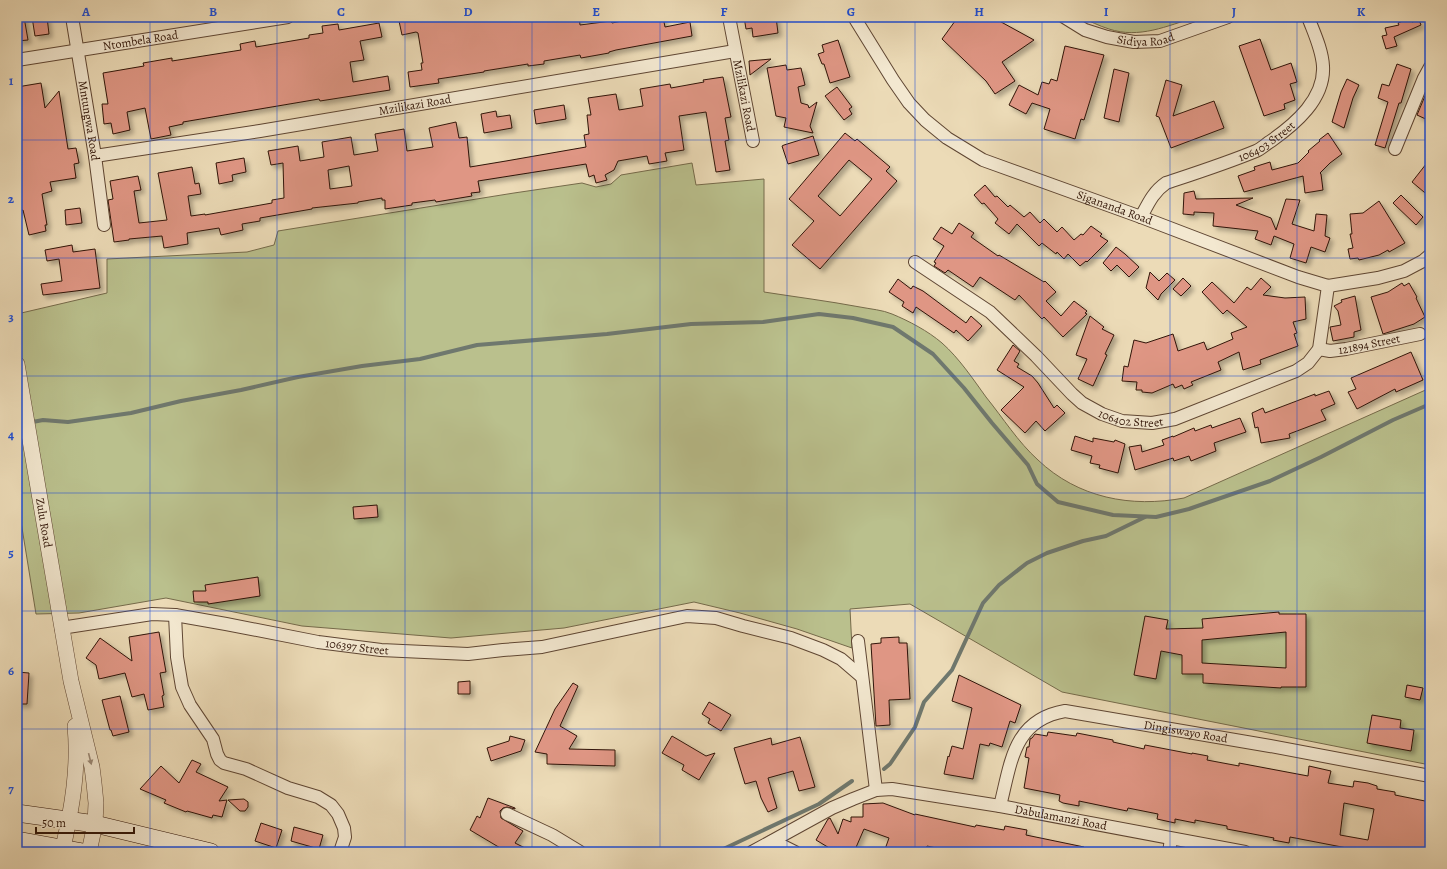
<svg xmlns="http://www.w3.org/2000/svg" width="1447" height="869" font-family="Alegreya,serif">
<defs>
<filter id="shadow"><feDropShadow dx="3.5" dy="3.5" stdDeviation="2" flood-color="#0004"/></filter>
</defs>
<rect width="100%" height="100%" fill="#ecdbb7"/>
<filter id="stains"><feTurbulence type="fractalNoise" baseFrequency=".005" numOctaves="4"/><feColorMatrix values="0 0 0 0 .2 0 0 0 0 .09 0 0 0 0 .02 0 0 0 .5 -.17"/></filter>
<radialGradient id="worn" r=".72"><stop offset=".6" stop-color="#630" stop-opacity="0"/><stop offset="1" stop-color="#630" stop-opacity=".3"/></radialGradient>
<!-- green -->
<g fill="#bac08d" stroke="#756a4a">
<path d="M1080,17H1196C1167,26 1139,39 1109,29C1099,26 1090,21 1080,17Z"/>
<path d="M692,163L696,185L764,179V292C796,297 828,301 860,307C870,309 883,310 892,314C909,321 928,331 942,343C959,358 973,379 986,397C1003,418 1018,442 1038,460C1078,498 1131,508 1184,498L1430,388V765L1062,692L910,604L850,609L852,648L797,629L740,613L694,602L564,628L451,638L302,626L166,598L79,613L36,614L17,497V314L107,293V259L247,252L274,245L278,231L514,193L582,183L596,187L611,184L621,175Z"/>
</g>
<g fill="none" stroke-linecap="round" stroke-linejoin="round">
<!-- stream -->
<g stroke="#6f786e" stroke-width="4">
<path d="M17,425L43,420L68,422L131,413L181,401L241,390L298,377L362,366L420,359L477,345L607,334L691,324L763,322L819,314L853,318L893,327L933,354L964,388L992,423L1028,465L1037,484L1058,502L1113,515L1156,517L1189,509L1270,481L1321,457L1393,420L1430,404"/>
<path d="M884,769L890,764L915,727L924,702L952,670L983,603L999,585L1027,563L1047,553L1083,541L1106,536L1145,517"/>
<path d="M717,852L819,804L852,781"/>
</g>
</g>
<!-- building -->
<g fill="#df9684" stroke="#301407" fill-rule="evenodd" filter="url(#shadow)">
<path d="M17,17H24L28,40L17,41Z"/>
<path d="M32,17H47L49,34L35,36Z"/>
<path d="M418,17H512L513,19L528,17H579L580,25L611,21L612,23L641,17H663L665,27L690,22L692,36L616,50L609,52V53L581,58L580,55L544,61V64L528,66V64L484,71V72L438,79L439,83L410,87L408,72L422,70L421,63H423L418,33L416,32L402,35L399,21Z"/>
<path d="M744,17H776L778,33L753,37L752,28L746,29Z"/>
<path d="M958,17H992L1034,40L1002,62L1015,81L995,94L986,81L942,39Z"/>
<path d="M1410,18L1412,22L1419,20L1421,25L1394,37L1397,46L1386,49L1382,36L1387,35L1385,28L1399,25L1398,23Z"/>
<path d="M379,23L382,37L360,41L364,60L350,62L353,82L388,76L390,90L320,101L319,99L183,122V124L169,127L171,135L151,139L145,108L127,112L130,130L113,134L111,123L104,124L102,104H108L103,73L144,66L143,63L172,58V61L241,50L240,44L255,41L256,47L309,38V35L323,33L322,26L338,24L339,30Z"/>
<path d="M1260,39L1271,70L1291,63L1297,82L1290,84L1295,100L1284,104L1285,109L1264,116L1239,46Z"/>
<path d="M838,40L850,77L830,83L824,64H822L818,54L824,52L822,45Z"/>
<path d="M1065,46L1104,55L1084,120L1081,119L1075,139L1044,129L1050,109L1032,103L1026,114L1009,105L1019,85L1038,95L1042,82L1049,84L1051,79L1057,81Z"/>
<path d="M771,59L750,75L749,61Z"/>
<path d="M1397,64L1411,69L1401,103H1399L1385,148L1375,145L1388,102L1378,98L1382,84L1389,86Z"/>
<path d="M786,65L787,70L801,68L805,85L798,87L801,103L808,105L809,108L817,102L810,126L813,133L784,127L786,118L776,116L767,68Z"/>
<path d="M1114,69L1129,73L1119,122L1104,118Z"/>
<path d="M723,77L731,117L725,118L729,140L725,141L730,170L716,172L706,112L679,116L684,150L665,153L667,161L649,164L647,156L618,161L614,170L605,175L607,180L596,183L594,175L589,177L586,164L478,181L480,192L471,193L472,196L436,202L435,200L412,203V205L385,209V200H382V198L358,202V203L312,208V209L260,218V221L242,224L243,230L221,235L219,228L187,233L188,244L164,248L162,236L129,239V240L114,242L108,200L113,199L110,181L138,176L141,190L134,191L139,223L167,220L158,173L192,167L195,184L199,183L201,194L188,196L191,216L205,214V215L272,203V200L284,198L283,163L271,165L268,151L298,146L300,161L324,157L322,142L351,137L354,155L378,151L375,134L404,129L407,151L433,147L429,128L456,122L459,138L467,137L470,167L506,161L586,147L584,135L589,134L587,115H591L588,98L616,94L619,110L643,106L640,89L670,84L671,88L704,82L703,80ZM349,166L352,186L330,189L328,170Z"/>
<path d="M1347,79L1359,85L1353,98L1344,128L1332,122L1341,92Z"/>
<path d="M1166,80L1182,85L1173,116L1214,101L1224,128L1171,148L1159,117L1156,116Z"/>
<path d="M41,83L45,108L59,91L68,149L76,148L79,163L74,164L76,178L50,182L52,191L42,194L47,225H45L46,231L29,235L23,210L17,212V87Z"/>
<path d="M1430,84V121L1417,115Z"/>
<path d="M837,87L852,107L849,109L852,114L844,120L825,96Z"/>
<path d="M564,105L566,119L536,124L534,110Z"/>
<path d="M496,111L497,117L510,115L512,128L484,133L481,114Z"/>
<path d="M845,133L855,141L857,139L890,167L886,171L897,181L820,269L792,245L814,221L789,199ZM849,160L872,179L840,216L818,196Z"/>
<path d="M1328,133L1342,154L1330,163L1320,173L1321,174L1323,190L1305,193L1303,176L1244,192L1238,176L1255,170L1254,167L1270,162L1272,170L1298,163L1309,152L1308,151L1320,141L1319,140Z"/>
<path d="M813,136L819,155L788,164L782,146L784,145Z"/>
<path d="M244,158L246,172L232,175L233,181L219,184L216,163Z"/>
<path d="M1430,159V197L1412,182Z"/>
<path d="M985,185L995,197L997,196L1008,207L1010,205L1024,217L1030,212L1040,223L1044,219L1057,232L1062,227L1074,240L1081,234L1083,235L1091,226L1102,234L1100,236L1108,241L1087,262L1086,261L1080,266L1068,254L1064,259L1057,252L1056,254L1042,243L1039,246L1017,224L1009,234L995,223L998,219L984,203L982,204L974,195Z"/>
<path d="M1194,191L1196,199L1253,198L1236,205L1271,218L1276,230L1286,199L1300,200L1292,224L1314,231L1316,214L1327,215L1325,236L1330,238L1325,252L1311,247L1306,263L1290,258L1294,244L1274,236L1271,245L1255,239L1258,231L1213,226L1214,213L1194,212V215L1183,214L1184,193Z"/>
<path d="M1401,195L1423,217L1416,225L1393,203Z"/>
<path d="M1379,201L1405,243L1389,252L1388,250L1379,255L1359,260L1358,258L1350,259L1348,249L1353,248L1350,234H1352L1350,214L1363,213Z"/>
<path d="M80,208L82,223L66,225L65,210Z"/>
<path d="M959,223L974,233L971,237L998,256L999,255L1044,282L1045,281L1056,292L1046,301L1061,316L1074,301L1087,311L1085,313L1087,314L1063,337L1044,317L1042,319L1019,295L1015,300L980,277L973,287L948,270L945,273L934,266L936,263L934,262L944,246L933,239L941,227L952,234Z"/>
<path d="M72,245L73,252L95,249L100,288L43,295L41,284L62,281L59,259L47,261L45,250Z"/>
<path d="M1116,247L1125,254L1139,267L1129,277L1117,265L1111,271L1103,263Z"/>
<path d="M1150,272L1159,281L1167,273L1175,280L1161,294L1158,300L1146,288Z"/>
<path d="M1183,278L1191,286L1181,296L1173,289Z"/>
<path d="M1261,278L1271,287L1263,295L1285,298L1305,297L1306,319L1293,322L1297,333L1294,334L1298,346L1260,360L1261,364L1243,370L1239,352L1218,362L1221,370L1191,382L1193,385L1184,389L1182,385L1175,388L1173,384L1152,393L1142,392V390H1136L1137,382L1122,381L1124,366L1128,367L1134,340L1146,343L1173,334L1178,351L1204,342L1207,350L1233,339L1231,333L1247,327L1227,310L1223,314L1202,292L1212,282L1234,303L1247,287L1251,290Z"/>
<path d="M898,279L911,289L913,286L923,291L966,323L971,316L982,326L968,341L956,330L954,333L916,307L913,313L902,306L904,302L889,292Z"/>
<path d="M1402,283L1404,286L1409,283L1417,297L1416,298L1425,317L1414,324L1383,334L1371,297L1388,292Z"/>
<path d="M1355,296L1361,330L1354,332V337L1333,341L1330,327L1341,325L1338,311L1334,306L1342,302L1341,300Z"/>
<path d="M1090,316L1104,327L1102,329L1114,335L1105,354L1107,355L1093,386L1078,379L1087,359L1076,355Z"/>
<path d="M1013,345L1020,351L1014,361L1019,364L1017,367L1032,376L1038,383L1054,408L1057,405L1065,413L1045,431L1036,421L1025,433L1001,410L1024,387L997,370Z"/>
<path d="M1411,352L1423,380L1396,392L1395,389L1357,409L1348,392L1356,389L1351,378Z"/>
<path d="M1329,391L1335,404L1321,410L1326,420L1289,434L1290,438L1261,443L1258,427L1255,428L1252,413L1263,408L1265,413L1315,394V396Z"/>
<path d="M1240,418L1246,432L1214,443L1216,451L1191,461L1189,456L1174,461L1173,458L1135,470L1129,447L1141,445L1142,452L1164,445L1162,440L1173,436V437L1194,428L1195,431L1211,425L1212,428Z"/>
<path d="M1075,436L1093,442V438L1114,442L1115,440L1125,444L1118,473L1099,468L1100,465L1090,463L1092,456L1071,450Z"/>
<path d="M377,505L378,517L354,519L353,507Z"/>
<path d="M258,577L260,596L208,604V602H194L193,591H206L205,585Z"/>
<path d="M1279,612V614H1306V687H1281V688L1203,683V674H1182V655L1161,651L1156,679L1134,675L1145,616L1168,620L1166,629L1203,628L1202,619ZM1286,632V668L1202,663V640Z"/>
<path d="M159,632L166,672L160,673L164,695L162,696L164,707L148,710L144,694L132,697L125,673L99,679L96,665L86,658L100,638L132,661L129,637Z"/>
<path d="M899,637V643H907L910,699L889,700L890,725L876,726L871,644L881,643V638Z"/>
<path d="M17,672L29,673L27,704H17Z"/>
<path d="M959,675L1021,705L1015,723L1010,721L1002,747L990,743L989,746L980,744L973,779L944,774L948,756L949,757L952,746L963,749L972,708L952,701Z"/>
<path d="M470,681V694H458V682Z"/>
<path d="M573,683L578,686L560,726L577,736L569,749L615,750V766L547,764V754L535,752L555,709Z"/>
<path d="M1407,685L1423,688L1420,700L1405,697Z"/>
<path d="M120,696L129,732L113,736L111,730H110L102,700Z"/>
<path d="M709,702L731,715L721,731L708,723L710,719L702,714Z"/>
<path d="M1372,715L1401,720L1400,728L1414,730L1411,751L1367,743Z"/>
<path d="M1048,732L1076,736L1077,733L1113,740V742L1144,749L1145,745L1192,754V753L1208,756L1207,760L1239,766V763L1308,776L1309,766L1331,771L1328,783L1353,787L1354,781L1368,783L1377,786V789L1395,792V795L1430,802V852H1353L1347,851V848L1290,837L1289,843L1273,840L1274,838L1227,829V826L1195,820V823L1175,819V823L1157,819L1158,814L1128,808L1127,811L1079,801V806L1063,803L1059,801L1060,795L1024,788L1029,758L1025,757L1027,747H1029L1030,739L1032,738L1035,734L1047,736ZM1344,803L1374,809L1368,840L1340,835Z"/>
<path d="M510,736L525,740L521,751L491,761L487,748L509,741Z"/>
<path d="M672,736L706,756L715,753L699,780L682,770L684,765L662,753Z"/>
<path d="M800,737L815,787L799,791L793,771L768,778L777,808L768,812L761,798L756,781L745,784L734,748L771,738L772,745Z"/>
<path d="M192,760L201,764L196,772L228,787L219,801L227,800L222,817L213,815L212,818L187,811L186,812L164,803L166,800L140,789L161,766L179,783Z"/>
<path d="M488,798L515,808V809L507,807L503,808L500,811L501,818L523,831L515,843L533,852H507L470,830L477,816L480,818Z"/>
<path d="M244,799L248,802V807L245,811H240L228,800Z"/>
<path d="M883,803L915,815V814L975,827L976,825L1004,830L1005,826L1027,830L1026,835L1084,847L1083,852H1043L1023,848L1022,852H1010L1000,850V852H955L927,846L926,852H884L889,838L864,829L854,852H836L816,840L828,819L830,818L838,834L843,819L851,822V817H863V804Z"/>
<path d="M261,823L282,830L276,848L255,841Z"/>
<path d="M294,827L323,835L319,849L291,841Z"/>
</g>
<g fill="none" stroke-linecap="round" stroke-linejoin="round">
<defs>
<g id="minor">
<path id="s1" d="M72,17L95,156L104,225"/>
<path id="s2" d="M729,17L753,141"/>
<path id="s3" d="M854,17L893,80L909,103L925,120L947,138L983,160L1141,217L1298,277L1328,286L1378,278L1404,271L1423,261L1430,255"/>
<path id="s4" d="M1064,17L1085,30L1107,37L1134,42L1160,41L1228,17"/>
<path id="s5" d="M17,60L288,17"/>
<path d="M1395,149L1424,78L1430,67"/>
<path id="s6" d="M95,156L260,131L735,51"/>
<path id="s7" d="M1141,217C1148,204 1153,192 1166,183C1196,173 1227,163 1256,151C1261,149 1266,144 1271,141C1295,124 1325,99 1323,66C1322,49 1314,33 1308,17"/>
<path id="s8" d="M915,262L990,312L1036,356L1072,394L1082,403L1102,414L1122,421L1152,423L1175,419L1296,371L1308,363L1319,349L1328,286"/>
<path id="s9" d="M1319,349L1330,351L1346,349L1420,334"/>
<path d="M175,615L177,657L182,687L190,705L213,739L217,754L220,760L224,763L246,769L288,788L318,797L331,805L338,814L344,828L345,837L340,852"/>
<path id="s10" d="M61,628L152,614L175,615L226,624L318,642L381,650L468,654L503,650L542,647L687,616L716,618L743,626L791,638L823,650L841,659L862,677"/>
<path d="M858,641L876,790"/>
<path id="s11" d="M1000,806C1011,763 1013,720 1065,711L1270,746L1430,776"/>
<path d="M507,814L552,835L580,852"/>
<path d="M773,841L795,852"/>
<path id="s12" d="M752,852L832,808L853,799L876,790L892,789L1000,806L1245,852"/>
<path d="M1169,852L1171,839"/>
</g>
<g id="tertiary">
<path id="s13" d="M17,364L71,681L92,767L94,783L96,803L95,824L89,852"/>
<path d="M63,848C72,808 79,768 75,726"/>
</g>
<g id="secondary">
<path d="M17,813L95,824L211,852"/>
<path d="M17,840L83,852"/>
</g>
</defs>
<!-- minor casing -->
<use href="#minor" stroke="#5f4633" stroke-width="14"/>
<!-- tertiary casing -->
<use href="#tertiary" stroke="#5f4633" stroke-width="16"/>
<!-- secondary casing -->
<use href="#secondary" stroke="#301407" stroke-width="18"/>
<!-- minor -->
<use href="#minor" stroke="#f3e8d0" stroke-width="12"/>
<!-- tertiary -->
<use href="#tertiary" stroke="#f3e8d0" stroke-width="15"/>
<!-- secondary -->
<use href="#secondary" stroke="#f3e8d0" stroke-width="17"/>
</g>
<!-- one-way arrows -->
<defs><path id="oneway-solid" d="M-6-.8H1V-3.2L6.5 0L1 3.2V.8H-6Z"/></defs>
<use fill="#9b8976" href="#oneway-solid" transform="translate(90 759) rotate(76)"/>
<!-- grid -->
<path fill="none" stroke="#1d4ed8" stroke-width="1" stroke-opacity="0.55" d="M150,17V852M277,17V852M405,17V852M532,17V852M660,17V852M787,17V852M915,17V852M1042,17V852M1170,17V852M1297,17V852M17,140H1430M17,258H1430M17,376H1430M17,493H1430M17,611H1430M17,729H1430"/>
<g text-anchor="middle" stroke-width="3" stroke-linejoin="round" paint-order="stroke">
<!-- street labels -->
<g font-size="12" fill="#301407" stroke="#f3e8d0">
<text dy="4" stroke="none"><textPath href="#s4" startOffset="87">Sidiya Road</textPath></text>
<text dy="4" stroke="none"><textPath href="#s5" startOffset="125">Ntombela Road</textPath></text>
<text dy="4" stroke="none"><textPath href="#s2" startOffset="80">Mzilikazi Road</textPath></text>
<text dy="4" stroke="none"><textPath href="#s6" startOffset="324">Mzilikazi Road</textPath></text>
<text dy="4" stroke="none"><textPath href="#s1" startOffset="105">Mntungwa Road</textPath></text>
<text dy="4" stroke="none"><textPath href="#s7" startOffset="152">106403 Street</textPath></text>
<text dy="4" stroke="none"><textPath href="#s3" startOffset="336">Sigananda Road</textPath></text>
<text dy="4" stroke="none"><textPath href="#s9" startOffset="51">121894 Street</textPath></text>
<text dy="4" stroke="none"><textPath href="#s8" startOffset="272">106402 Street</textPath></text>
<text dy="4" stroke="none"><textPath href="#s13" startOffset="161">Zulu Road</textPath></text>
<text dy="4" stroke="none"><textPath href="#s10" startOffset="300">106397 Street</textPath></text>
<text dy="4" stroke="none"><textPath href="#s11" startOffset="247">Dingiswayo Road</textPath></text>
<text dy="4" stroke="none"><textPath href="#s12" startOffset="326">Dabulamanzi Road</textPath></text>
</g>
</g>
<!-- margin -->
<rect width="1447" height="869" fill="none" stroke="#ecdbb7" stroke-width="44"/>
<!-- scale -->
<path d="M36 827v6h98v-6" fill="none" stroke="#301407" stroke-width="2"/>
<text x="42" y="827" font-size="12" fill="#301407" stroke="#f3e8d0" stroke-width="3" paint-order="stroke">50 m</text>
<rect x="22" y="22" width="1403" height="825" fill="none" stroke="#1d4ed8" stroke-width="1.5"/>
<g font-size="13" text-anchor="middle" font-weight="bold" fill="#1d4ed8">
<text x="86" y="16">A</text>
<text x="213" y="16">B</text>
<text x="341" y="16">C</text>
<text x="468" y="16">D</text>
<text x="596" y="16">E</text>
<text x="724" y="16">F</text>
<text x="851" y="16">G</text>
<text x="979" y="16">H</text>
<text x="1106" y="16">I</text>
<text x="1234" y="16">J</text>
<text x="1361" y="16">K</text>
<text x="11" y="85">1</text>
<text x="11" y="203">2</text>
<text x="11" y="321">3</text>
<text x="11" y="439">4</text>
<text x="11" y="557">5</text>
<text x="11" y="675">6</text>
<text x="11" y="793">7</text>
</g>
<rect width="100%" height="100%" filter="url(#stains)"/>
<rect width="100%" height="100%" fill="url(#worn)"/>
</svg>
